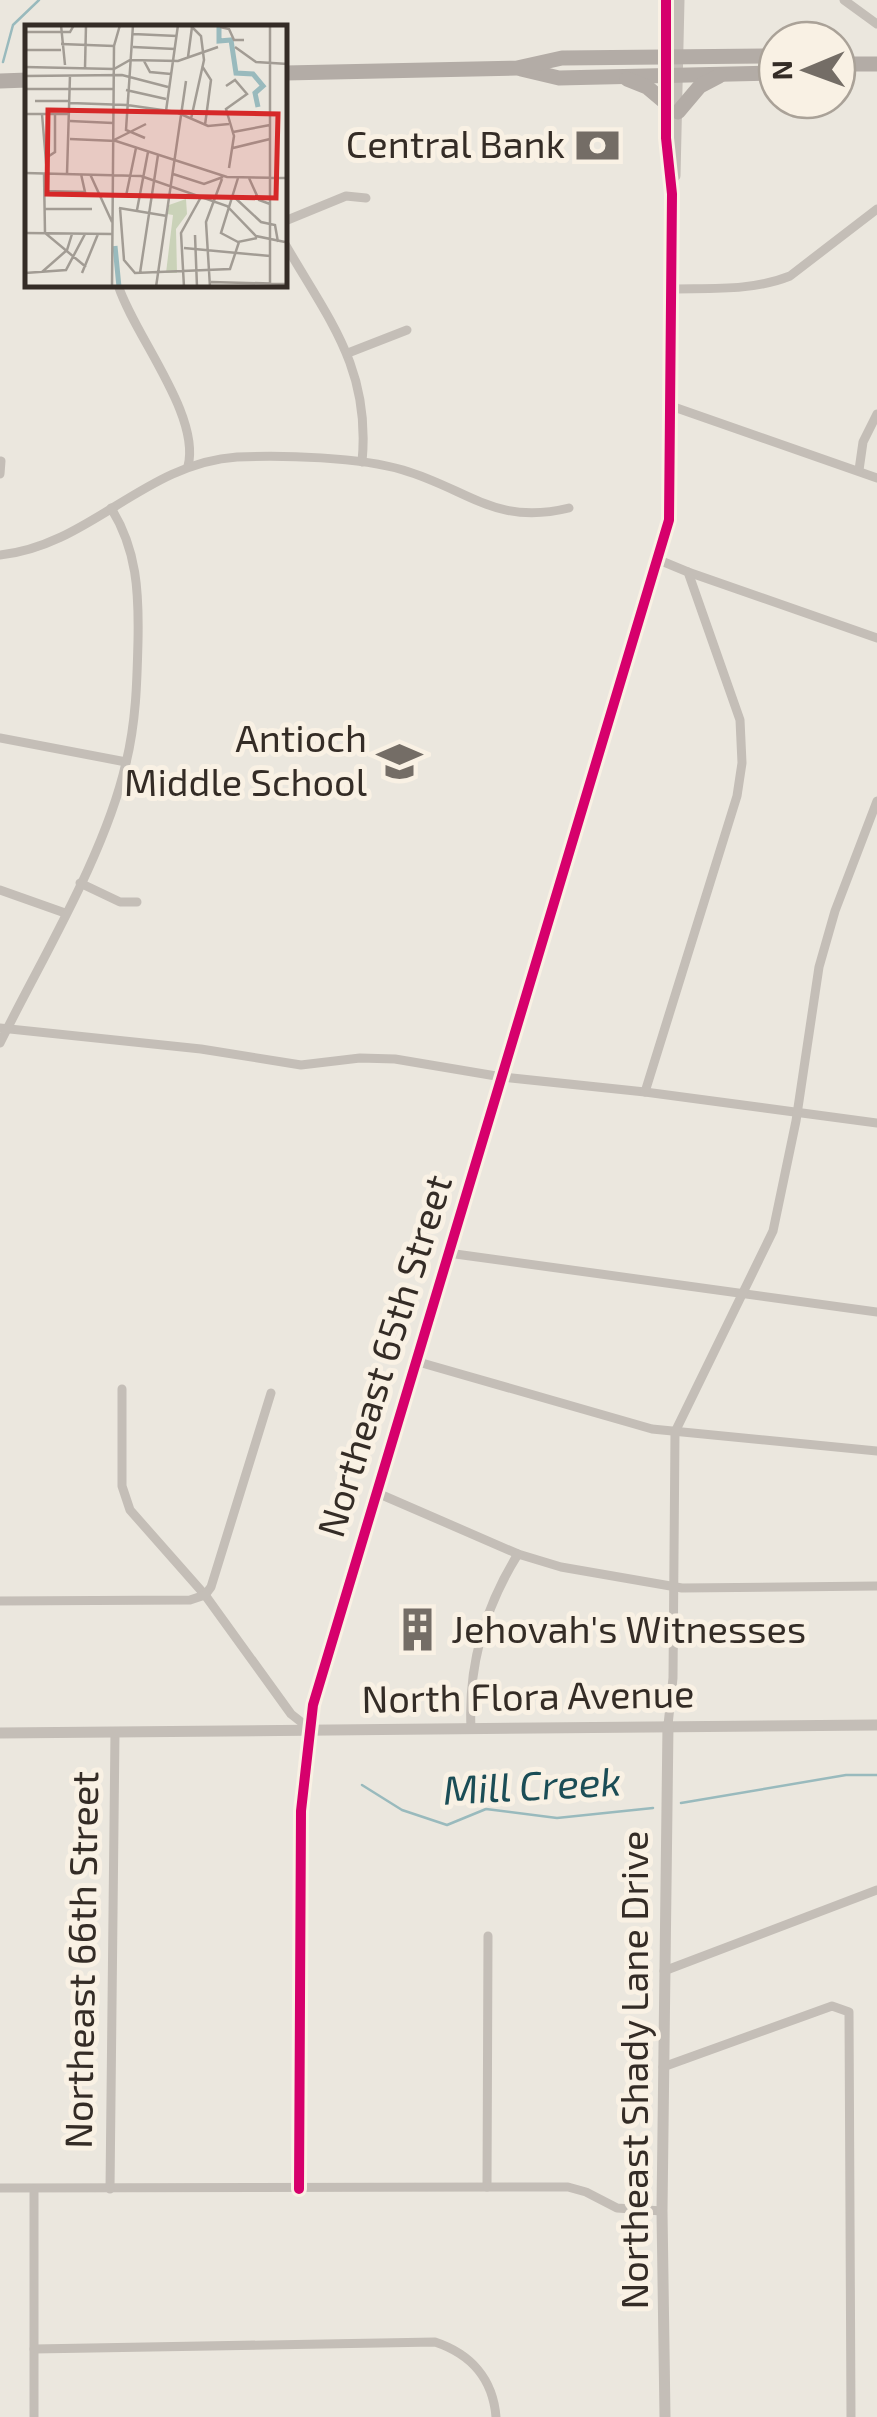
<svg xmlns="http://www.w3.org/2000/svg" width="877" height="2417" font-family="'Exo 2',sans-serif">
<rect width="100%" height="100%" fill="#ebe7de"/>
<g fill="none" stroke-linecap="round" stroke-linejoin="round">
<!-- stream -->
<g stroke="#99babd" stroke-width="2.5">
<path d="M3,62L13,25L39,0"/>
<path d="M362,1785L402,1810L447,1825L486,1809L557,1818L653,1808"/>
<path d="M681,1803L846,1775H877"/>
</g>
<!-- minor -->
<g stroke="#c4beb7" stroke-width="9">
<path d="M844,0L877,24"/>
<path d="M285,221L346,196L366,198"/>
<path d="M285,244C329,320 371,369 362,462"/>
<path d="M118,285C134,335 201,415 188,466"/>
<path d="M672,289C711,288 753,291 790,276L877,209"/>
<path d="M348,353L407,330"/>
<path d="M671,406L877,478"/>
<path d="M859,470L863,442L877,414"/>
<path d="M0,474L1,461"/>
<path d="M0,555C89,546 145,463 237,457C283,455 360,457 403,470C468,489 495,526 569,508"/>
<path d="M688,572L877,638"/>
<path d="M0,738L126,762"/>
<path d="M80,883L120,902H137"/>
<path d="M0,890L65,913"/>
<path d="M0,1028L201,1049L301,1065L360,1058L395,1059L502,1077L645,1092L877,1123"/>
<path d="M0,1043C42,958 105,855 126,763C136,722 137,683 138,641C139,592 137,550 111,508"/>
<path d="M645,1092L737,796L742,763L740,720L688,572L659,560"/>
<path d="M448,1253L877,1312"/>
<path d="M415,1361L652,1429L877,1451"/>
<path d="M122,1389V1486L130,1510L205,1595L291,1714L310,1729L301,1811L299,2189"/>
<path d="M375,1492L518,1554L561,1567L682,1588L877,1586"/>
<path d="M0,1601L190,1600L205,1595L211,1587L271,1393"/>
<path d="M668,1725L673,1678L675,1432L773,1231L796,1121L819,967L835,911L877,801"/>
<path d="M471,1728C468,1665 485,1607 518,1554"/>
<path d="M664,1971L877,1890"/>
<path d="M663,2067L832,2006L849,2012L851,2417"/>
<path d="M487,2187L488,1936"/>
<path d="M0,2188L568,2187L586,2192L617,2208L662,2211"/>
<path d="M110,2189L115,1732"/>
<path d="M34,2349L435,2342C471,2354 493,2379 496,2417"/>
<path d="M34,2417V2189"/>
</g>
<!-- tertiary -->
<g stroke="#c4beb7" stroke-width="11">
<path d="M675,176L679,0"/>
<path d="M310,1729L313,1705L669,520L672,194L666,138V0"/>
<path d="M0,1733L877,1725"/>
<path d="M665,2417L662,2211L668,1725"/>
</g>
<!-- primary -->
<g stroke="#b3aca6" stroke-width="15">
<path d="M837,64H877"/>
<path d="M521,69L559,78L777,73"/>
<path d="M285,73L517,68L562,58L777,56"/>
<path d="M627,79L647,87L666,103"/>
<path d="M0,81L28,80"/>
<path d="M678,112L700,86L719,76"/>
</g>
<defs>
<path id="cycleway" d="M299,2189L301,1811L313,1705L669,520L672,194L666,138V0"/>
</defs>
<!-- cycleway casing -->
<use href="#cycleway" stroke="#f9f1e4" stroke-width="16"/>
<!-- cycleway -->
<use href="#cycleway" stroke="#d6006c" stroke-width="10"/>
</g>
<!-- icons -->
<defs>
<symbol id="bank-bare" viewBox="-9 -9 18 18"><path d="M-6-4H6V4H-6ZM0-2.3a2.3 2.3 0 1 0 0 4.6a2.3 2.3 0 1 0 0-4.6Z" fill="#746d66" stroke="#f9f1e4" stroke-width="2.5" paint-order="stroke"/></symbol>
<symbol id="school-bare" viewBox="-9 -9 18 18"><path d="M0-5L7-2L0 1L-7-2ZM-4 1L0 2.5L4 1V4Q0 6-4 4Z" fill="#746d66" stroke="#f9f1e4" stroke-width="2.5" paint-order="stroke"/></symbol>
<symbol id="building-bare" viewBox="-9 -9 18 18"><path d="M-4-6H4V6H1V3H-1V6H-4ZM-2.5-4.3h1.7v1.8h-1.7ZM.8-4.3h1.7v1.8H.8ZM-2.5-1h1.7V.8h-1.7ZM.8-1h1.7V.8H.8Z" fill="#746d66" stroke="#f9f1e4" stroke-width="2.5" paint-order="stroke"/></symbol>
</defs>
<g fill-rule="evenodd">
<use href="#bank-bare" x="566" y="114" width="63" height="63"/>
<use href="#school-bare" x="368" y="730" width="63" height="63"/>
<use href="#building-bare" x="386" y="1598" width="63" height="63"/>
</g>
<g text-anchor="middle" stroke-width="10" stroke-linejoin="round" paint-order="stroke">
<!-- poi labels -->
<g font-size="38" fill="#342c26" stroke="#f9f1e4" text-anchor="end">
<text x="565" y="158">Central Bank</text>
<text x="367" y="752">Antioch<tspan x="367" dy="44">Middle School</tspan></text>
<text x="451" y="1643" text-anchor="start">Jehovah's Witnesses</text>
</g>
<!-- street labels -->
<g font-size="38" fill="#342c26" stroke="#f9f1e4">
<text transform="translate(385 1356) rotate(-73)" y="13">Northeast 65th Street</text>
<text transform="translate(528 1697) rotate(-1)" y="13">North Flora Avenue</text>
<text transform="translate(82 1960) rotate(-89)" y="13">Northeast 66th Street</text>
<text transform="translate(635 2070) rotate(-90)" y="13">Northeast Shady Lane Drive</text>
</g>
<!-- water labels -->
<g font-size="40" font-style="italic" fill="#1b4d56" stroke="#f9f1e4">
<text transform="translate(532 1786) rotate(-3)" y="14">Mill Creek</text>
</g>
</g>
<!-- overview -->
<g transform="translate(25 25)">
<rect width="262" height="262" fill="#ebe7de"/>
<path d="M161,174L162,189L151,204L152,248H141L148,190L142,189L144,180Z" fill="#cad2b8"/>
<path fill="none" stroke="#99babd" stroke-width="5" d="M194,2V16L206,15L211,48L228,49L238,61L230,68L233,82M90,221L94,262"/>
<path fill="none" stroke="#a29c94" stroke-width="2.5" d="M36,0L40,40M108,0L101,105L120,113M165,0L176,11L179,35L166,94M195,2L204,4L209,15H219M0,7H45L49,0M108,9L152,11M36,19L89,21M108,22L150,24M210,22L231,37L263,39M0,25H36M163,32L167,2M119,36L125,47L146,49M177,41L186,55L180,100M0,42L89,44L105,35L153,36L193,22M60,43L61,0M0,51L97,50L143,62M201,61L210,55L222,69L201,84L209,111L204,143M0,64H88M101,65L141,74M10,76H45M45,78L102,80L151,87L183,101L204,99M141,86L153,0M0,89H45M17,89L22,149M45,96L88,98M208,107L245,100M45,114L91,116L202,152L263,153M89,115L121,99M208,123L245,114M21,133L30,127V89M0,148L116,151L202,181L231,211L260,217M19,149L20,208L61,242M42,149L45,50M65,149L87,197M148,149L179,159L198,152M213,153L196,208L213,217L232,213M224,153L234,175L245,179M19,166L60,167L56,149M207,170L236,197L250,200L253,217M101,171L111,123M94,183L142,191M95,183L99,235L110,248L205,244L214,217M19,184H67M112,185L123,127M0,208L87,209M170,210L172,262M159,223L245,231M17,247L42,225L47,209M0,248L41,245L60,209M57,248L73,209M115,248L133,130M186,257L263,259M87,262L89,21L95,0M131,262L161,56M159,262L156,208L176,172M185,262L181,197L197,154M245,262V0"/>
<path fill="#d62828" fill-opacity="0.15" stroke="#d62828" stroke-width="5" d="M23,85L253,89L251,173L22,169Z"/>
<rect width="262" height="262" fill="none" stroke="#342c26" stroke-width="5"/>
</g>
<!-- north arrow -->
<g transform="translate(807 70) rotate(269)"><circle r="48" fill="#f9f1e4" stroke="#aaa298" stroke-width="2.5"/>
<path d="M0-8L18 38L0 25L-18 38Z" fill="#746d66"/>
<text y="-15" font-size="28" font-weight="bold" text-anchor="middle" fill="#342c26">N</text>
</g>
</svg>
